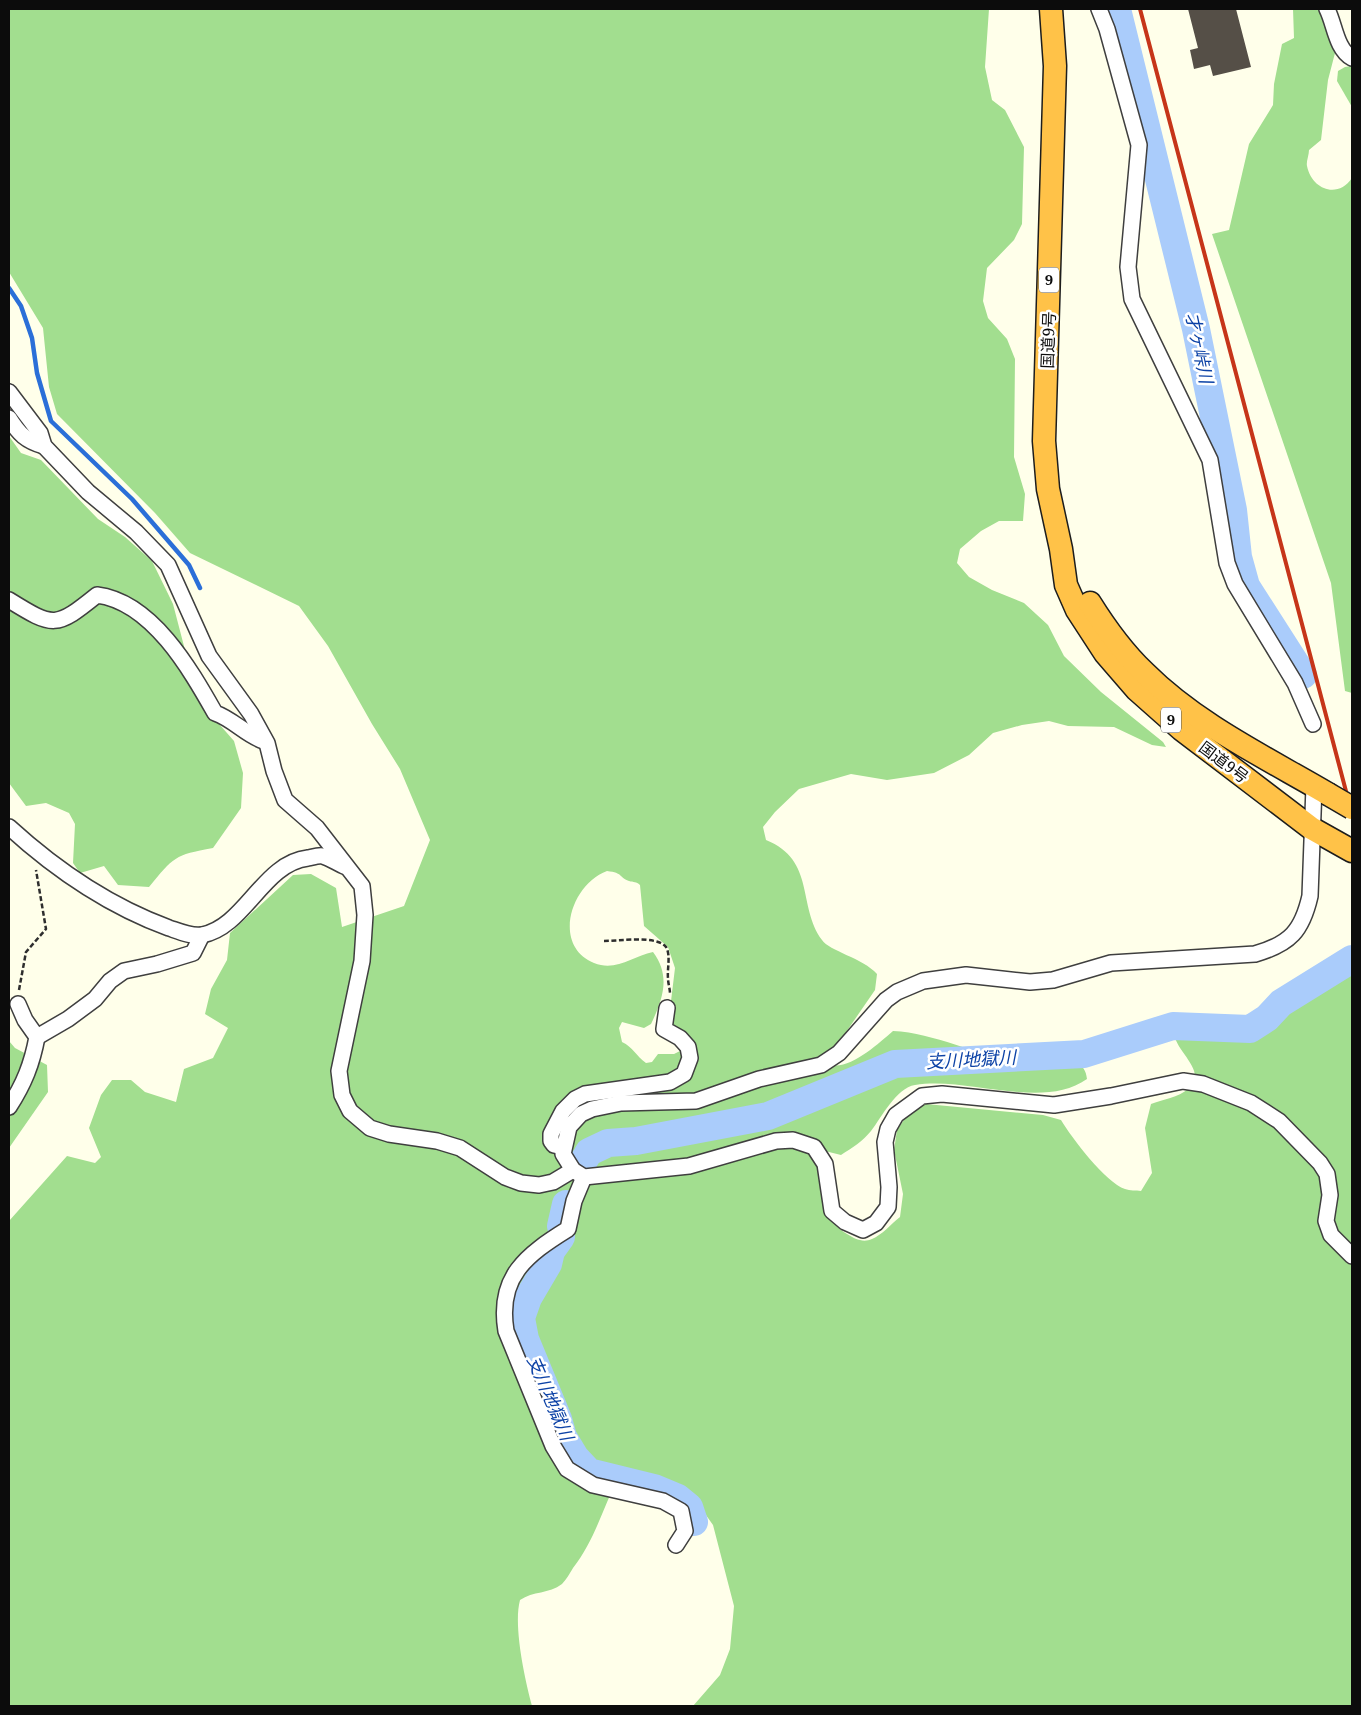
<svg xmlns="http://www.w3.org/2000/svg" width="1361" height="1715" font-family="'Noto Serif','Noto Sans JP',serif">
<rect width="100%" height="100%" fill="#ffffea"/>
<!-- forest -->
<g fill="#a2de8f" fill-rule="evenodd">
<path d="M9,9H989L985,67L992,100L1005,110L1024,147L1022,224L1014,240L987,268L983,301L988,318L1007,339L1015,359L1014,457L1025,494L1023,521H999L981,531L960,549L957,563L969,577L992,590L1024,603L1048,625L1064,656L1101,692L1163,742L1166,747L1152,745L1114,727L1068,726L1049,721L1022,725L993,733L969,755L934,773L887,780L851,774L799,789L775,812L763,827L766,840C816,860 797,906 822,940C829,951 863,958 877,974L875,990L842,1038L831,1065C850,1070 879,1043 893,1031C935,1033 975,1055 1017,1061C1037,1064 1084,1047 1087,1079C1042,1111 968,1076 915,1085C896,1088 882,1117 871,1131C863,1141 852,1148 841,1155L825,1151C816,1182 818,1216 847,1234C855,1239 863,1243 872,1239C882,1235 891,1224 900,1217L903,1194L894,1150L897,1130L908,1114L926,1104L1043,1115L1061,1120C1071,1137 1106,1183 1125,1189C1130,1191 1136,1190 1141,1191L1152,1173L1145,1128L1151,1104C1162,1100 1179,1097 1188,1089C1210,1071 1173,1051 1174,1031L1182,1029L1258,1032L1285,1006L1352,964V1706H693L720,1675L730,1649L734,1606L713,1525L696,1501L683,1490L628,1473L619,1476C603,1507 595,1540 573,1568C570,1573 566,1580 562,1584C549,1594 533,1591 520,1600C513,1626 525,1680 532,1706H9V1221L67,1156L95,1163L101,1157L89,1128L101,1095L112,1080H131L145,1092L176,1102L184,1069L213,1058L228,1028L205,1014L211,989L227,960L230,933L293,875L311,874L336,888L342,927L404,906L430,840L400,769L372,724L328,646L299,606L190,553L155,513L57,414L49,387L43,328L9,272ZM607,871C624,873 618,877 629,881C634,883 636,881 640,885L644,926L668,947L675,968L668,1026L681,1045L680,1051L674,1054H658L652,1062L646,1063C636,1056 633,1047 622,1042L619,1028L622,1022L644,1028L651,1024C663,999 671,976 653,952C633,956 616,972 594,963C552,946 570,885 607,871Z"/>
<path d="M1293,9H1319L1335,53L1328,80L1321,140L1309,150C1309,155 1306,162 1307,166C1312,190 1338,199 1352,178V693L1345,691L1331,583L1212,234L1229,230L1249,144L1273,105L1274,84L1282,44L1294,38Z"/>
<path d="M1352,66V107L1337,81L1338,71L1345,67Z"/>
<path d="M9,436L21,453L41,460L98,519L125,537L152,561L173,604L185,650L198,678L205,708L234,741L243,773L241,808L213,848C174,855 174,857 149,887L118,885L104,866L80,873L73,863L75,824L69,813L46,803L26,806L9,783Z"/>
<path d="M9,1041L15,1048L47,1065L48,1092L9,1148Z"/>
</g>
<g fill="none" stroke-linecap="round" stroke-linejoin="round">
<!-- stream -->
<path stroke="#2b6fd8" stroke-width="4.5" d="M9,288L21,306L32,338L37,373L51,421L132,499L189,565L200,588"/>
<!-- river -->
<g stroke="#aaccfb" stroke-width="28">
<path d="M1117,9L1196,329L1233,510L1238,557L1246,586L1303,675"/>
<path d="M583,1162L589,1152L608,1143L636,1141L768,1116L895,1064L1084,1054L1173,1026L1250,1029L1267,1018L1281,1003L1352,959"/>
<path d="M561,1226L566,1204"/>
<path d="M561,1237L551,1251L548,1264L528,1298L521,1318L525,1339L558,1419L563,1437L575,1457L589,1472L654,1488L678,1498L689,1507L694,1522"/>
</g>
</g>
<!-- building -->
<path fill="#554f47" d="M1188,9H1236L1251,67L1213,76L1210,65L1194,69L1190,50L1198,48Z"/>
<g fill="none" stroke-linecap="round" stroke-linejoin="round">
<defs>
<g id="minor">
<path d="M1099,9L1107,29L1139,145L1128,267L1132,299L1210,460L1227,563L1235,584L1295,683L1313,724"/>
<path d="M1327,9C1335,25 1336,49 1352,58"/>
<path d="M9,392L40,433L44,446L88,492L136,532L168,565L209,656L251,714L267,743L274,771L285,800L317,828L362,886L365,915L362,961L339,1071L342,1095L350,1111L370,1128L389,1134L437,1141L460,1148L505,1177L521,1183L539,1185L553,1182L573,1170"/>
<path d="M9,418C19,434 26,441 44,446"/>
<path d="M9,600C54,628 56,628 97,595C152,602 190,669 215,713C233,719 247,736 264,741"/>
<path d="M1314,786L1310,896C1302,931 1290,944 1255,954L1111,963L1053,980L1030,982L966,975L923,981L897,992L886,1000L839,1053L821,1065L759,1079L696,1101L621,1103L592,1109L581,1114L569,1127L563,1154L573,1170L584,1177L689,1166L776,1141L793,1140L814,1147L825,1164L832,1211L845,1222L863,1230L876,1223L888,1207L889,1187L885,1142L888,1129L896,1115L922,1096L942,1094L1054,1105L1111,1096L1183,1081L1203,1084L1251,1103L1279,1121L1320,1163L1327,1174L1330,1195L1326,1221L1331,1235L1352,1256"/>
<path d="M9,827C55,869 109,906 169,928C178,931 192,937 202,935C245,927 263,863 308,858C313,857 319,855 323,856C330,858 337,863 344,866"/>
<path d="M37,1037L68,1019L95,999L110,981L124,971L157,964L193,953L202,935"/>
<path d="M9,1107C24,1084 32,1064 37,1037L25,1020L18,1004"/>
<path d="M563,1147L554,1145L551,1141V1134L563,1111L575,1099L585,1094L670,1082L684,1074L690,1058L688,1047L680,1038L664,1029L667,1008"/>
<path d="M584,1177L574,1201L568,1229C526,1255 497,1277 506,1331L553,1446L567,1469L593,1485L663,1501L681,1511L685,1531L676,1545"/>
</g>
<g id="highway">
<path d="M1051,9L1055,66L1044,441L1048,489L1061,549L1066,585L1077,610L1105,653L1137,690L1181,729L1311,828L1352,851"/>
<path d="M1090,603C1105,627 1123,652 1144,672C1196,724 1265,757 1328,794"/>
</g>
</defs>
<!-- minor casing -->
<use href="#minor" stroke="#3f3f3f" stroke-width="18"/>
<!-- highway casing -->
<use href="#highway" stroke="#1d1d1d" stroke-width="25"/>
<!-- path -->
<g stroke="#2e2e2e" stroke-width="2.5" stroke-dasharray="5 2.5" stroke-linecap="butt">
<path d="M604,941C618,941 657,935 666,947C671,955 667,969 668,978C668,984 670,988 670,994"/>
<path d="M19,990L26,952L46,929L36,870"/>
</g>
<!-- minor -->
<use href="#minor" stroke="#fff" stroke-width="15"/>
<!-- highway -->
<use href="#highway" stroke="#ffc248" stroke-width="22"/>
<!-- rail -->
<path stroke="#c63519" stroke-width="4" d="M1140,9L1352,814"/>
<defs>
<path id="highway-bridge" d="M1328,794L1352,808"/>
</defs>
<!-- highway-bridge casing -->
<use href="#highway-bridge" stroke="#1d1d1d" stroke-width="25" stroke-linecap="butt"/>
<!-- highway-bridge -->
<use href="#highway-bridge" stroke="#ffc248" stroke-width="22"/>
</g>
<g text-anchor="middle" stroke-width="5" stroke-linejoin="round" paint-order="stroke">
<!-- shield labels -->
<g fill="#fff" stroke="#555" stroke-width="1">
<rect x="1039" y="267.5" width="20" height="25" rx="4"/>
<rect x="1161" y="707.5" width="20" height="25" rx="4"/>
</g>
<g font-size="15" font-weight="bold" fill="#0c0c0c">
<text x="1049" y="285">9</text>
<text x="1171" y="725">9</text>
</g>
<!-- street labels -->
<g font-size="16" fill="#0c0c0c" stroke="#fff">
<text transform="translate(1048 340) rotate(-88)" y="6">国道9号</text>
<text transform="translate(1224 762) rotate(37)" y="6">国道9号</text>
</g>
<!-- water labels -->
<g font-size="18" font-style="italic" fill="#0c42a6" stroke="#fff">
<text transform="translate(1199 348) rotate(78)" y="6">才ヶ峠川</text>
<text transform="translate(971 1060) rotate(-3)" y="6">支川地獄川</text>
<text transform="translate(550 1398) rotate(67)" y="6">支川地獄川</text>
</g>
</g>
<!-- border -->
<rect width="1361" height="1715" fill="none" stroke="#0c0c0c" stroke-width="20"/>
</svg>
